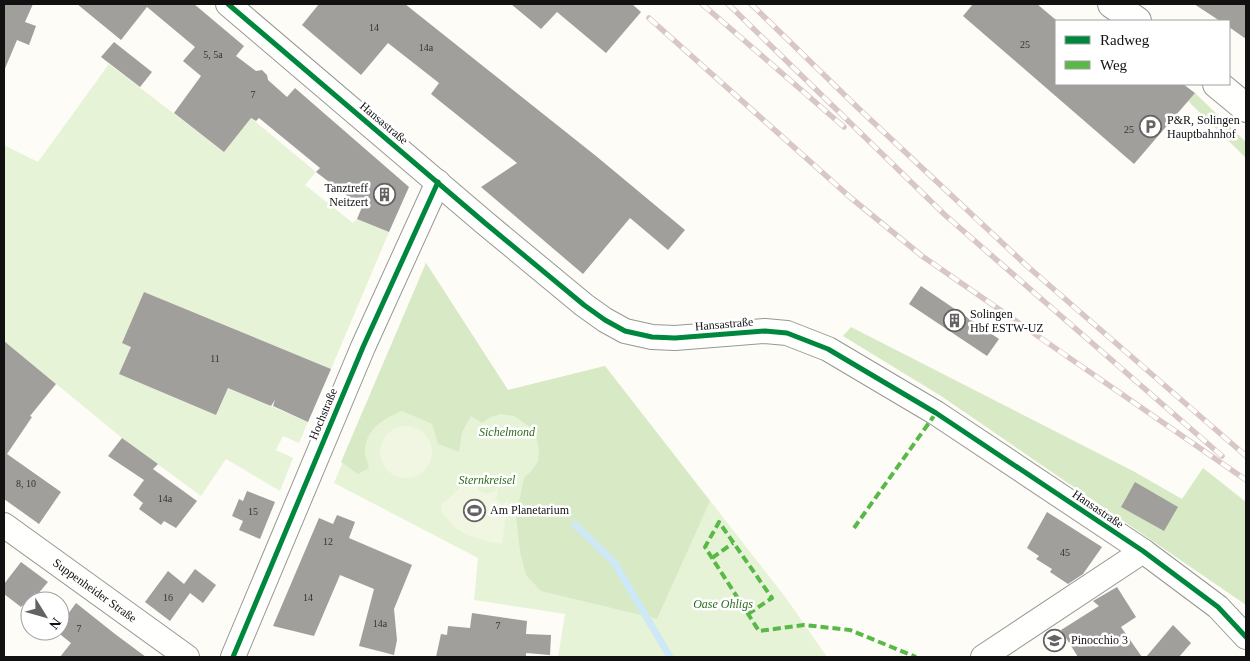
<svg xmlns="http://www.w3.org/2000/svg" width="1250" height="661" font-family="Georgia,serif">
<rect width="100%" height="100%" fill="#fdfcf7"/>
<!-- green -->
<g fill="#e7f3d7">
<path d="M109,64L224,152L251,118L316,172L305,185L353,223L357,219L389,232L331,369L144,292L131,347L119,374L216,415L228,388L308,422L299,443L283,436L276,450L293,458L280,491L226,459L201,496L122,438L4,341V145L38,162Z"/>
<path d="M426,263L508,390L605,366L786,598L827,657H558L565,614L474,600L478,558L334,483Z"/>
</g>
<!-- forest -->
<g fill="#d8eac5">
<path d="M1195,93L1246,142V158L1188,101Z"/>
<path d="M426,263L508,390L605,366L710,501L657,619L541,591L526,575L520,552L516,516L524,478L533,469L538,461L539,450L537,440L533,429L514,416L501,414L491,417L482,423L471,416L462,432L459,452L438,444L432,424L402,411C385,418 368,427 365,448C364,454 368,462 369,468L358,474L341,462Z"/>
<path d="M851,327L1133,471L1182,499L1203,468L1246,502V605L941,396L843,336Z"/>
</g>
<!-- pitch -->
<g fill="#f0f6e1">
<circle cx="406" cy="452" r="26"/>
<path d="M477,473C470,490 488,501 499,486L496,498L497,501L502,504L508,501L502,544C480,540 460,536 446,518C442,513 440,509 442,504Z"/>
</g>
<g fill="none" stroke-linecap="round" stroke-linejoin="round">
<!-- stream -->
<path stroke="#cde8f7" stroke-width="7" d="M575,525L614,562L670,657"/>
</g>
<!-- building -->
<g fill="#a19f9c">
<path d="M4,4H33L25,22L36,26L29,45L17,40L4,71Z"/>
<path d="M77,4H194L244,46L236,56L256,71L262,70L267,75L268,80L287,97L295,88L409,187L389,232L357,219L362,207L316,172L320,168L259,118L256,121L251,118L224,152L174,113L201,76L183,61L195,47L147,7L121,40Z"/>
<path d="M319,4H405L596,156L685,230L668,250L630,218L583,274L481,187L517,163L431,94L439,83L388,43L361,75L302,25Z"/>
<path d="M511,4H632L641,12L606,53L557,12L541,29Z"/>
<path d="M973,4H1037L1056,20V84H1183L1195,93L1134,164L963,16Z"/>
<path d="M1194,4H1246V39L1229,27V21H1220Z"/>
<path d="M114,42L152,72L140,87L101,57Z"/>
<path d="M921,286L999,339L987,356L909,304Z"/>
<path d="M144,292L331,369L308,422L273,406L275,400L271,406L228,388L216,415L119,374L131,347L122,343Z"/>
<path d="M4,341L56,384L30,416L32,417L7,454L61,492L39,524L4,499Z"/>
<path d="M122,438L158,464L153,469L197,501L176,528L164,521L161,525L139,509L143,503L133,495L144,480L108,456Z"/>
<path d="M1135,482L1178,507L1164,531L1121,507Z"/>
<path d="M247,491L275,502L260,539L239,530L243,521L232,516L239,499L243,501Z"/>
<path d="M1047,512L1102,547L1083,574L1068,584L1050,572L1052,569L1036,559L1039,556L1027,548Z"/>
<path d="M337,515L355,522L349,538L412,565L394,609L397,640L394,655L359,646L374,589L340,575L314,636L273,626L319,518L333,524Z"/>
<path d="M21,562L48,582L32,601H30V604L27,608L23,605L21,607L4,594V584Z"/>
<path d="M195,569L216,585L203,603L190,593L170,621L145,602L168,571L184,584Z"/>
<path d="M1117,587L1136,617L1121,627L1142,657H1078L1061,630L1099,606L1093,601Z"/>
<path d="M76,603L115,634L146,657H60L71,643L56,631H60V625Z"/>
<path d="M472,613L527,621L526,634L551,635L550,655L526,653V657H436L441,634L447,635L448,626L470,628Z"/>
<path d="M1173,625L1191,643L1179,657H1146Z"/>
</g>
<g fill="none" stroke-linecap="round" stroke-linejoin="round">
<defs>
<g id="minor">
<path d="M228,4L485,223L584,305L605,320L625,331L652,337L675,338L765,331L787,333L828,349L936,413L1143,551L1218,607L1246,637"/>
<path id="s1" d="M4,525L187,657"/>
<path d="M233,657L363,347L438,182"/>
<path d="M983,657L1143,551"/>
</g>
<g id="tertiary">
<path d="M1112,4L1137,21"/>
<path d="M1217,84L1246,108"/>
</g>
</defs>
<!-- minor casing -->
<use href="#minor" stroke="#979795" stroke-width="26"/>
<!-- tertiary casing -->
<use href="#tertiary" stroke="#979795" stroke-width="30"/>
<!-- minor -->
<use href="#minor" stroke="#fffffe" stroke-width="24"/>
<!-- tertiary -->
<use href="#tertiary" stroke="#fffffe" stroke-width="28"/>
<defs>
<g id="rail">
<path d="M702,4L844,127"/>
<path d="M728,4L945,215L1222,456"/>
<path d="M751,4L858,108L1027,266L1246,456"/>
<path d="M649,18L851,198L922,256L1246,480"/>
</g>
</defs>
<!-- rail casing -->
<use href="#rail" stroke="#d9c6c7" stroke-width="5.5"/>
<!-- rail -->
<use href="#rail" stroke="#fff" stroke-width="4" stroke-dasharray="11" stroke-linecap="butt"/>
<!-- quiet -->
<g stroke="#58b947" stroke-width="4" stroke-dasharray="8 4" stroke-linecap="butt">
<path d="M854,528L936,413"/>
<path d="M712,558L733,543"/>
<path d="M748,614L772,598L719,522L705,547L712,558L759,631L804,625L850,630L916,657"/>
</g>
<defs>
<g id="cycleway">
<path d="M228,4L485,223L584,305L605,320L625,331L652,337L675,338L765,331L787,333L828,349L936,413L1143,551L1218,607L1246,637"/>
<path d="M233,657L363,347L438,182"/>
</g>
</defs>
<!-- cycleway casing -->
<use href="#cycleway" stroke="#fff" stroke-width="8"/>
<!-- cycleway -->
<use href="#cycleway" stroke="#00873e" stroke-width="5"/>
</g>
<!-- icons -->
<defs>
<symbol id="parking-ring" viewBox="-11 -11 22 22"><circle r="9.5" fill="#fff" stroke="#646362" stroke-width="1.5"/><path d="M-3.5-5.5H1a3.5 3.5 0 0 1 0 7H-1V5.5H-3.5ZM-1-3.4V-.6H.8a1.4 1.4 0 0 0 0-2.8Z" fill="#646362"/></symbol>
<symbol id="building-ring" viewBox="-11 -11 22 22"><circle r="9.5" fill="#fff" stroke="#646362" stroke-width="1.5"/><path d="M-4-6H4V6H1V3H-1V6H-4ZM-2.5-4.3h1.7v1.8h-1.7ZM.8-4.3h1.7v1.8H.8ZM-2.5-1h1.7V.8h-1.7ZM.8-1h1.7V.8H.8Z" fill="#646362"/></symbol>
<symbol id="stadium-ring" viewBox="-11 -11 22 22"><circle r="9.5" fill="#fff" stroke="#646362" stroke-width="1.5"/><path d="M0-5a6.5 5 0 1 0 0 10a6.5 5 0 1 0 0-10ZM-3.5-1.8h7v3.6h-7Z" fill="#646362"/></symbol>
<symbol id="school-ring" viewBox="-11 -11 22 22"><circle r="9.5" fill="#fff" stroke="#646362" stroke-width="1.5"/><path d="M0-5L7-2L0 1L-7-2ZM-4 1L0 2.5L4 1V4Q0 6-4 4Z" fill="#646362"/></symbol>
</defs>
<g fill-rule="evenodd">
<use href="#parking-ring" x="1138" y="114" width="25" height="25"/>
<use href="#building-ring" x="372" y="182" width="25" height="25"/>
<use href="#building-ring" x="942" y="308" width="25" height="25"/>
<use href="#stadium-ring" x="462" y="498" width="25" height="25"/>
<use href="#school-ring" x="1042" y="628" width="25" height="25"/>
</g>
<g text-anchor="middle" stroke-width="5" stroke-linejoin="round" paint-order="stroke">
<!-- number labels -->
<g font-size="10" fill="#353434">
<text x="374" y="31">14</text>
<text x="1025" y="48">25</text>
<text x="426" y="51">14a</text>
<text x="213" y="58">5, 5a</text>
<text x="253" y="98">7</text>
<text x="1129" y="133">25</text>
<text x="215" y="362">11</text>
<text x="26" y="487">8, 10</text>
<text x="165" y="502">14a</text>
<text x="253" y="515">15</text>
<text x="328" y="545">12</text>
<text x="1065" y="556">45</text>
<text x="168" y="601">16</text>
<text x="308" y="601">14</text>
<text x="380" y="627">14a</text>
<text x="498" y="629">7</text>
<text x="79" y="632">7</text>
</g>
<!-- poi labels -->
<g font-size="12" fill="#111" stroke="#fff" text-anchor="start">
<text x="1167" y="124">P&amp;R, Solingen<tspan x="1167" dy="14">Hauptbahnhof</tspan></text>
<text x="368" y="192" text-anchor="end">Tanztreff<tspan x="368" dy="14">Neitzert</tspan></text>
<text x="970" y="318">Solingen<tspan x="970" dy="14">Hbf ESTW-UZ</tspan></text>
<text x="490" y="514">Am Planetarium</text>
<text x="1071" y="644">Pinocchio 3</text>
</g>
<!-- street labels -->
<g font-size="12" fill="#111" stroke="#fff">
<text transform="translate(384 123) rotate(40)" y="4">Hansastraße</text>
<text transform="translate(724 324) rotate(-5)" y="4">Hansastraße</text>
<text transform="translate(323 414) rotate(-67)" y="4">Hochstraße</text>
<text transform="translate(1098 509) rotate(34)" y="4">Hansastraße</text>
<text dy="4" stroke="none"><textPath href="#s1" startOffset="112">Suppenheider Straße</textPath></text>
</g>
<!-- park labels -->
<g font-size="12" font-style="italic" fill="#2f6b1f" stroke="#fff">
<text x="507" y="436">Sichelmond</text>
<text x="487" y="484">Sternkreisel</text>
<text x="723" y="608">Oase Ohligs</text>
</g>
</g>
<!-- border -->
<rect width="1250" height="661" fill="none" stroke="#111111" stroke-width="10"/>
<!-- legend -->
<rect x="1055" y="20" width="175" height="65" fill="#ffffff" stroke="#a0a0a0"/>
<rect x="1065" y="36" width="25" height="8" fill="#00873e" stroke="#a0a0a0"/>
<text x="1100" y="45" font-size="15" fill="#111111">Radweg</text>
<rect x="1065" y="61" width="25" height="8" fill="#58b947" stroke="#a0a0a0"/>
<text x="1100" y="70" font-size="15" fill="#111111">Weg</text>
<!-- north arrow -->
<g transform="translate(45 616) rotate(127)"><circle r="24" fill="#ffffff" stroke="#a0a0a0"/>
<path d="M0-4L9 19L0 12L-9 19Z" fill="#646362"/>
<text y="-8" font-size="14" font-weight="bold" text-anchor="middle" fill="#111111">N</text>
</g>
</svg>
